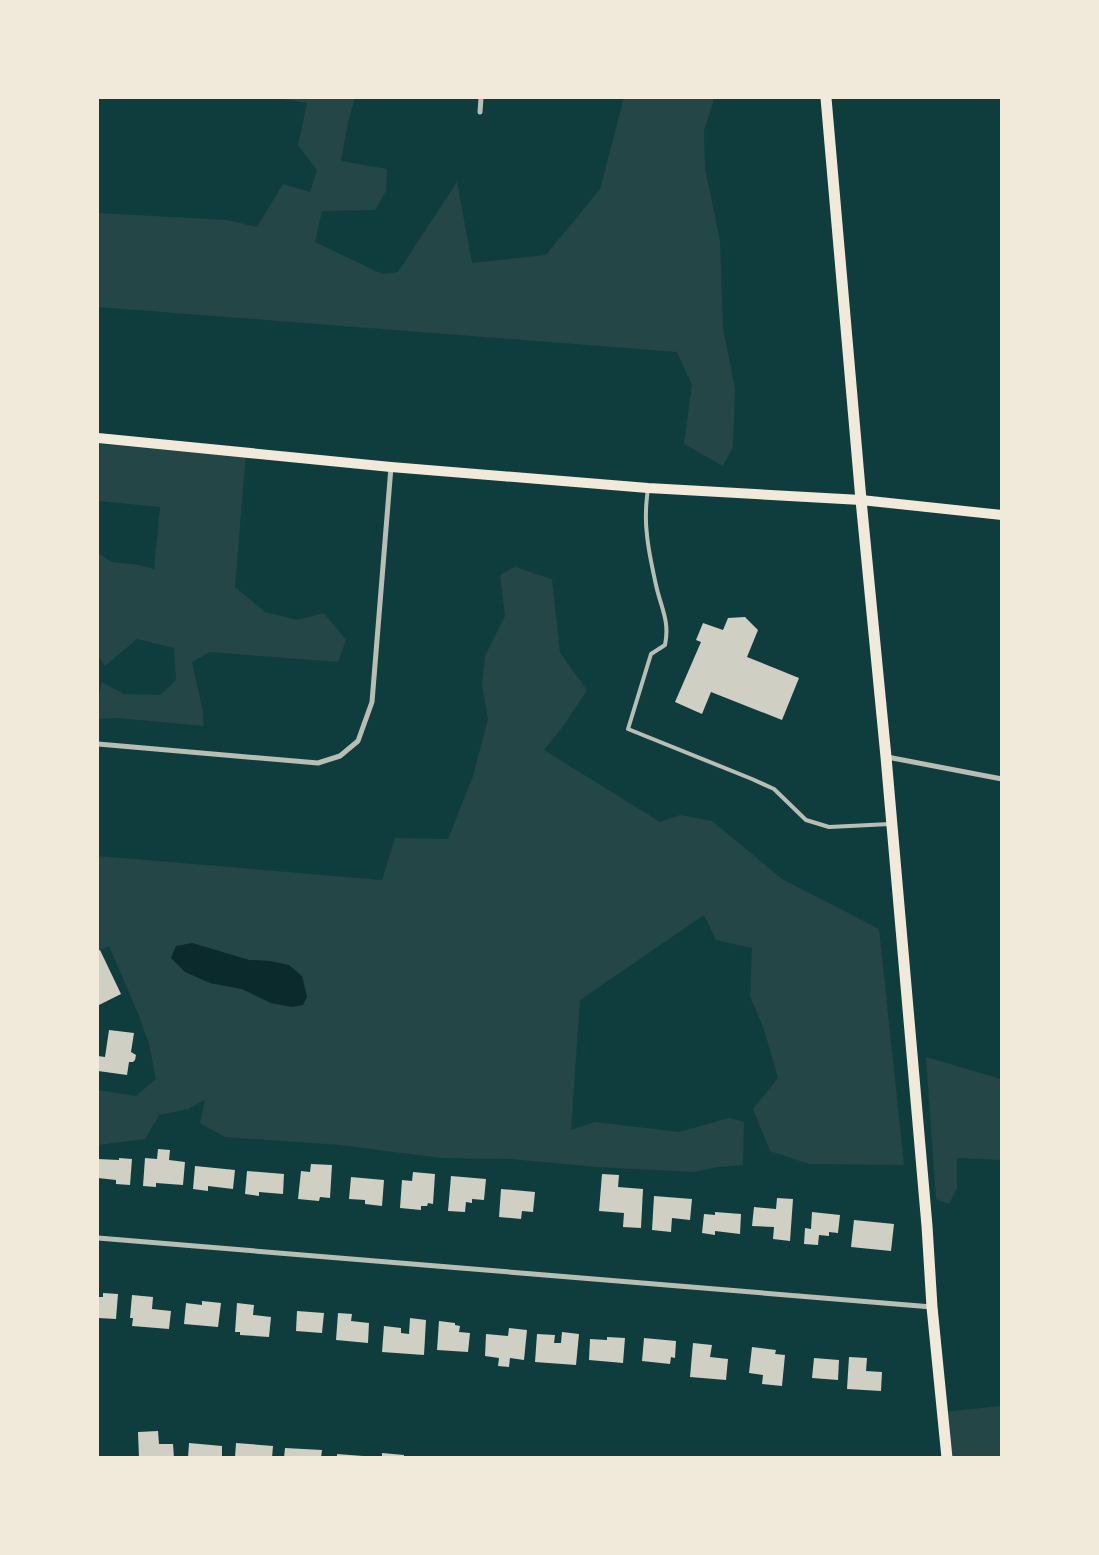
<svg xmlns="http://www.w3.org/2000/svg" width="1099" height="1555" font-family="'PT Sans Narrow',sans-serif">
<rect width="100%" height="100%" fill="#0f3d3e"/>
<!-- green -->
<g fill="#244646" fill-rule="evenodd">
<path d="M284,98H355L348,122L341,161L387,169L386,191L375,210L322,211L315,242L382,274L398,272L457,182L472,263L546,255L600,189L624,98H713V102L704,131L705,168L720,241L723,328L735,389L733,447L723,466L684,444L692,385L677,352L98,307V211L99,213L227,220L257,227L283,184L310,192L317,170L298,145L307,103L284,99Z"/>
<path d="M98,444L166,450L246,452L235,587L265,612L297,620L324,613L346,640L338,662L210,652L192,662L203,712L204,726L118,718L98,719V698L102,682L124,694L160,695L176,680L174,648L137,639L105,666L98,656V553L112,562L139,565L154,569L160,507L98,501Z"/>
<path d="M515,567L552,579L560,653L587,690L564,725L544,750L660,822L680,815L712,821L782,879L879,929L904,1165L809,1164L770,1151L753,1109L778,1078L763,1026L750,997L752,948L716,940L704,915L580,1000L571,1130L595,1122L679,1132L729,1118L744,1122L743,1165L717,1167L694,1172L596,1167L511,1159L441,1158L340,1145L225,1137L200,1123L205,1100L188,1109L159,1115L145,1139L98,1145V1090L136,1096L156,1079L149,1044L138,1013L109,946L98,951V856L382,880L395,838L448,839L473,776L488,719L482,685L485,656L505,616L500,575ZM192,943L249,960L270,961L292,1007L271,1003L242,989L210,983Z"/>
<path d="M926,1057L1001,1079V1160L957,1158V1188L949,1204L936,1199Z"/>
<path d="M1001,1406V1457H947L943,1412Z"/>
</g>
<!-- water -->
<path fill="#0a2a2b" d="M192,943L249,960L270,961L289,965L302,976L307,997L303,1005L292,1007L271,1003L242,989L210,983L185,972L171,958L176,946Z"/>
<!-- building -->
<g fill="#cfcfc3">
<path d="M745,617L758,630L747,657L799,678L782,720L711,692L702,714L675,702L701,642L696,640L703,623L723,630L728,618Z"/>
<path d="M100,950L121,994L99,1005L98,1001V951Z"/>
<path d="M109,1030L134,1033L131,1052L136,1055L135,1060L133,1062H129L127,1075L98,1071V1056L105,1057Z"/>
<path d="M158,1149L170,1150L169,1160L185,1162L183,1185L156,1183V1187L143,1186L145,1158L157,1159Z"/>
<path d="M119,1158L132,1159L130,1185L116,1184V1180L98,1178V1159L119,1160Z"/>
<path d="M311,1164L332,1165L330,1198L320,1197L319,1201L298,1199L301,1171L310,1172Z"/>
<path d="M195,1166L235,1170L233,1189L208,1186V1191L193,1189Z"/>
<path d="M247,1171L284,1174L283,1194L259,1192V1196L245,1194Z"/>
<path d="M413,1172L435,1174L433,1204L428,1203L427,1206H421V1210L400,1208L402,1180L412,1181Z"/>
<path d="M602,1174L619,1175L618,1187L643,1189L641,1228L623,1227L624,1213L599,1211Z"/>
<path d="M451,1176L486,1179L484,1200L472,1199V1203L466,1202L465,1212L448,1211Z"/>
<path d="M351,1177L384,1180L382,1206L365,1204V1200L349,1199Z"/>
<path d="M501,1189L535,1192L533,1212L522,1211L521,1219L499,1217Z"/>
<path d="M654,1196L692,1199L690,1220L672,1218L671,1232L652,1230Z"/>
<path d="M777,1198L793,1199L790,1241L773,1239L774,1227L752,1226L754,1207L776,1209Z"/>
<path d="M715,1212L741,1214L740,1234L715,1231V1235L702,1233L704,1214L715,1215Z"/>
<path d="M812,1212L840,1215L838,1233L829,1232V1236L819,1235L818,1245L804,1244L805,1228L811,1229Z"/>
<path d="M854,1220L894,1224L891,1251L851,1247Z"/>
<path d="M103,1293L118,1294L116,1319L98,1318V1297H103Z"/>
<path d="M132,1295L153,1297L152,1309L171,1311L169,1329L132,1326L133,1318H130Z"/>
<path d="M202,1301L221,1303L218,1327L184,1324L186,1303L202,1305Z"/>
<path d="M237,1303L254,1305L253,1315L271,1317L269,1337L240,1335V1332H235Z"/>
<path d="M297,1311L324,1313L322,1333L296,1331Z"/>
<path d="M338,1313L352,1314L351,1321L369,1323L368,1343L336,1340Z"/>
<path d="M410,1318L426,1320L424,1355L382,1352L384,1326L401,1328V1333L409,1334Z"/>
<path d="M439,1321L455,1323V1325L460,1326L459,1332L470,1333L468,1352L437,1350Z"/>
<path d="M509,1328L527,1330L524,1360L510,1358L509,1367L498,1366L499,1358L485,1356L486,1334L508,1336Z"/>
<path d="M562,1332L579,1334L576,1365L535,1362L537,1334L555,1335L554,1343H561Z"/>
<path d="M607,1337L625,1338L623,1363L589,1360L590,1339L607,1340Z"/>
<path d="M644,1338L676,1341L675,1358L671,1357L670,1364L642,1361Z"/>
<path d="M693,1343L712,1345L710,1357L728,1359L726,1380L690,1377Z"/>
<path d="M752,1347L776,1350L775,1354L785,1355L782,1386L762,1384L763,1375L749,1373Z"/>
<path d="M849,1357L867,1358L866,1371L882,1372L881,1391L847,1389Z"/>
<path d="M814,1358L839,1360L838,1380L812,1378Z"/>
<path d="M158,1431L159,1444H173L174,1458H139L138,1432Z"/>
<path d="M189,1443L222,1446V1458H188Z"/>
<path d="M236,1443L273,1446L272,1458H235Z"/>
<path d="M285,1448L322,1450L321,1458H284Z"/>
<path d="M382,1453L404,1455V1458H382Z"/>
<path d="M337,1454L363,1456V1458H337Z"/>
</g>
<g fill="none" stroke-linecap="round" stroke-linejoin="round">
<!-- service -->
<path stroke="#b8beb3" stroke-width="4" d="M648,488C647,496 646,504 646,512C645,535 651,562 656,585C661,608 670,621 665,645L651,654L628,729L752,779L774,789L806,820L829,827L890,824"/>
<!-- minor -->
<g stroke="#b8beb3" stroke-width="5">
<path d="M480,112L481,98"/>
<path d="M98,744L318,763L340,756L358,741L372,702L391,467"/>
<path d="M887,757L1002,779"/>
<path d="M98,1238L932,1307"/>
</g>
<!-- secondary -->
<path stroke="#f1e9da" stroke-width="10" d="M98,438L391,467L648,488L861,500L1002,515"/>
<!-- primary -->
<path stroke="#f1e9da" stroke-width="11" d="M826,98L861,500L886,757L927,1226L932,1307L947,1458"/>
</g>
<!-- border -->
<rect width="1099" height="1555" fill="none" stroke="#f1e9da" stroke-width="198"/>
</svg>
